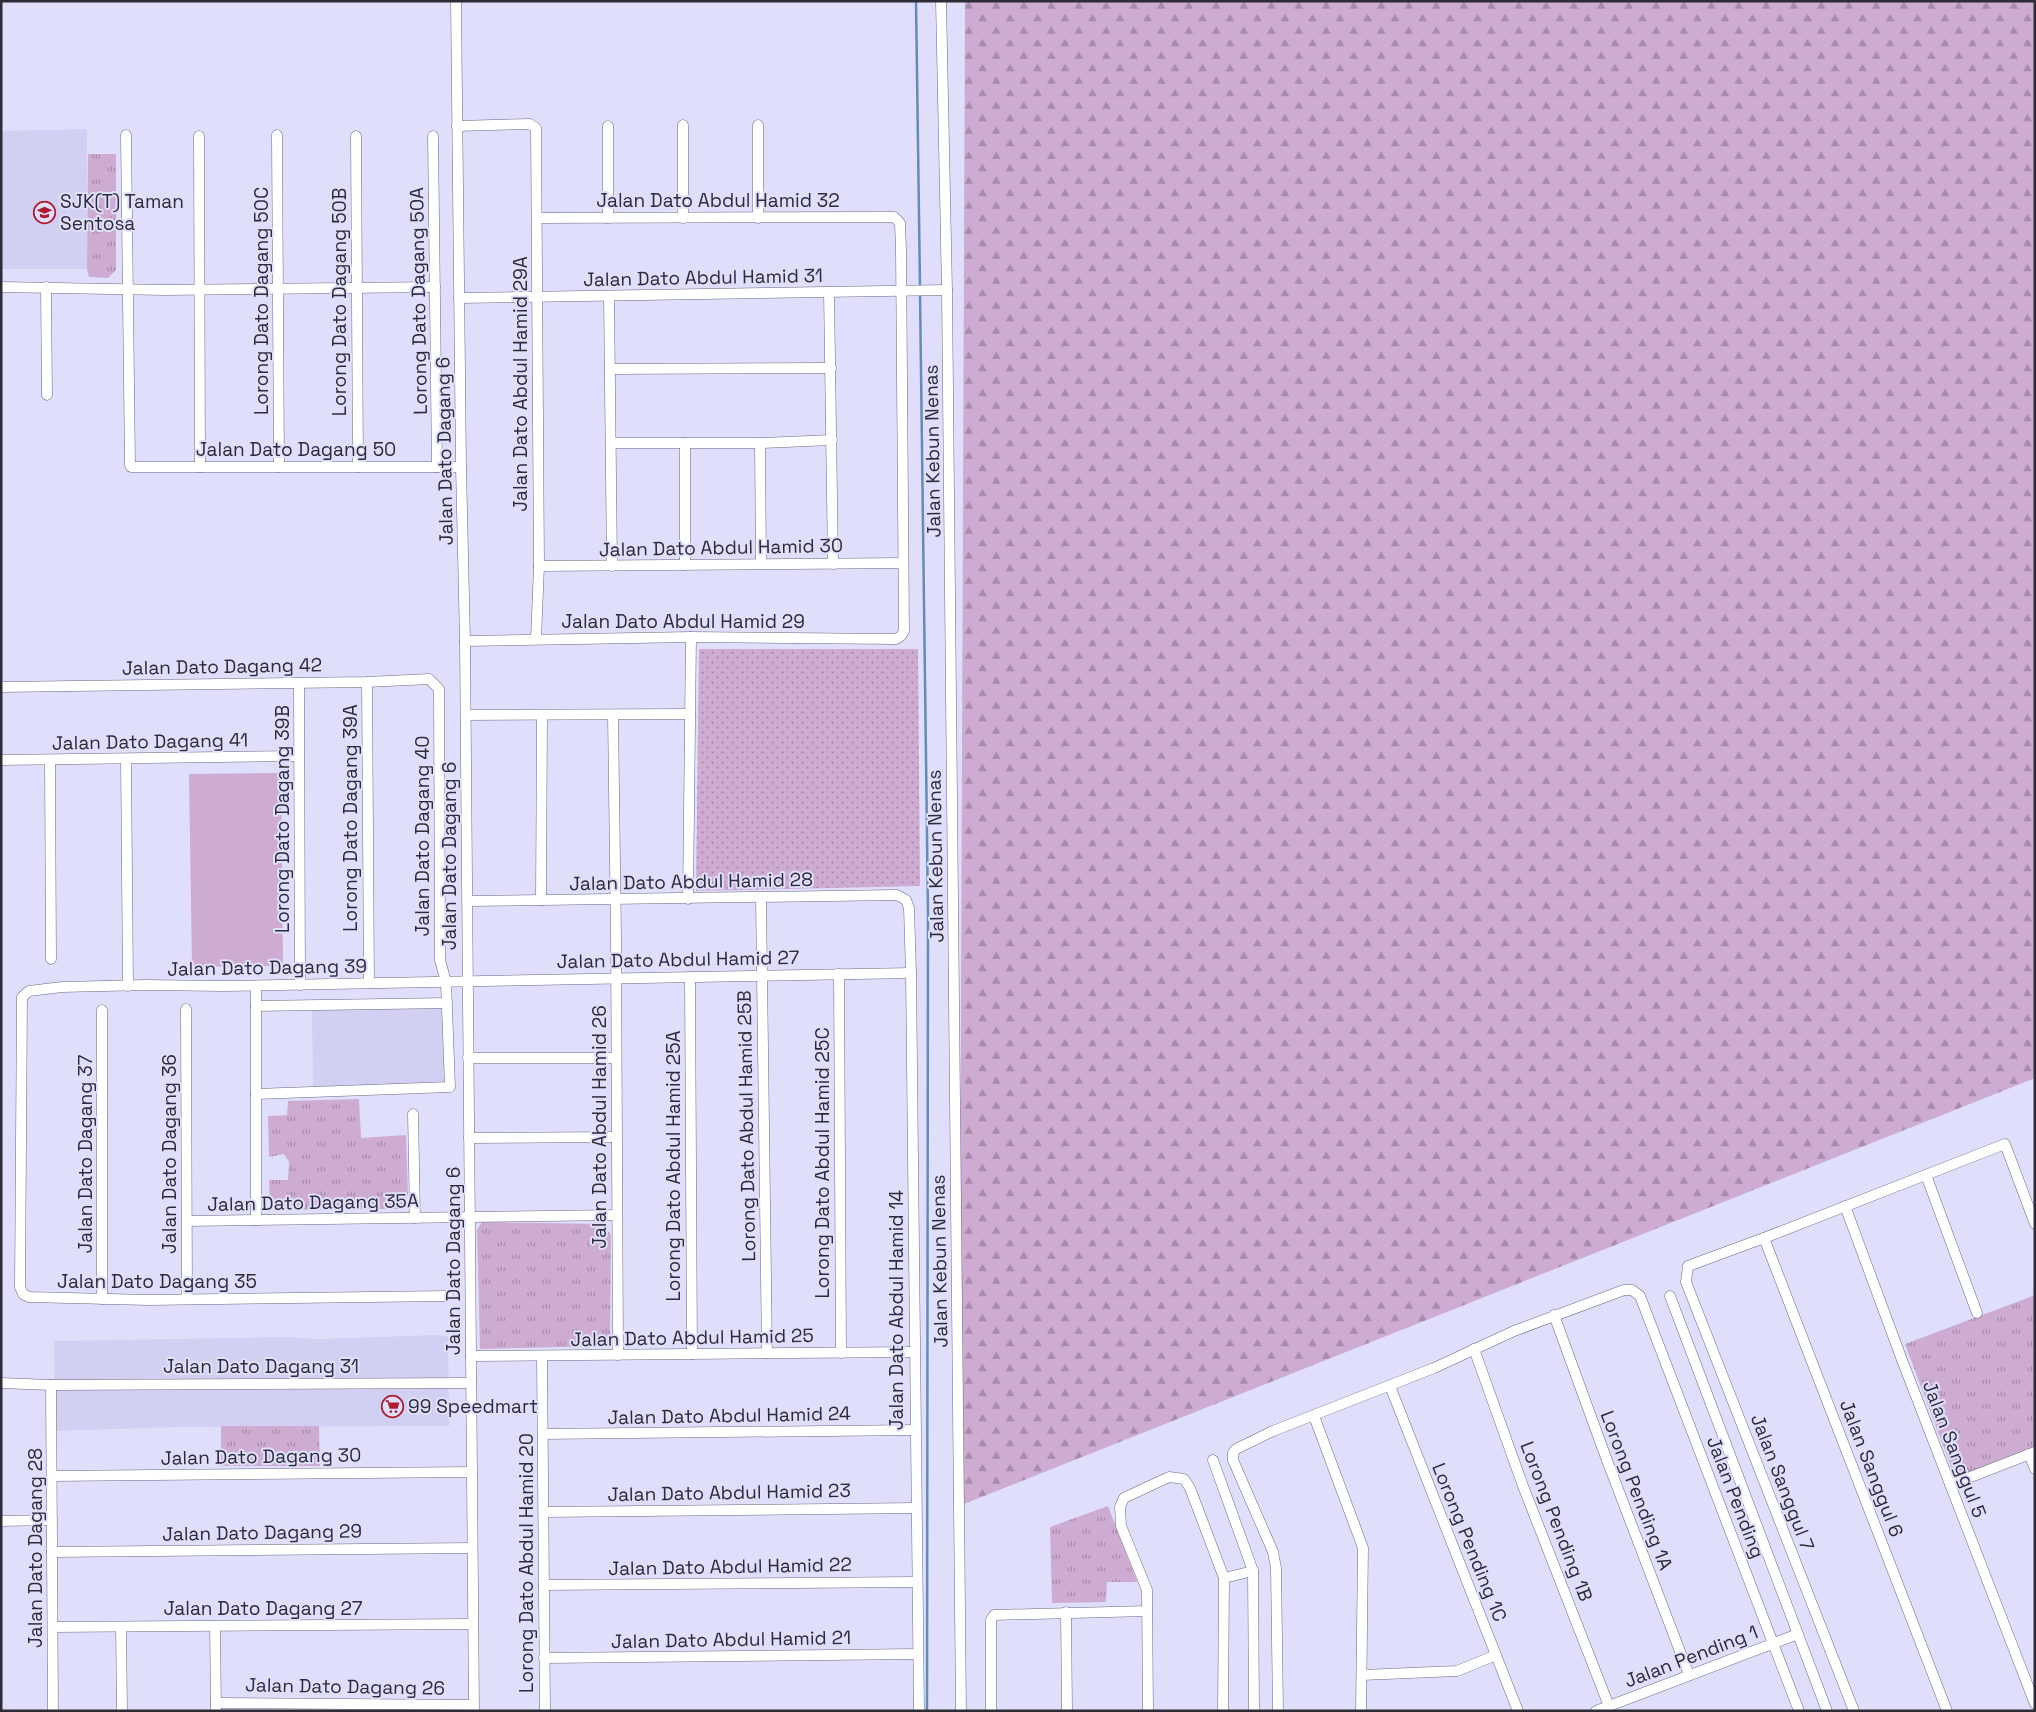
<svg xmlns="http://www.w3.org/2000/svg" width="2036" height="1712" font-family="'Space Grotesk',sans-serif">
<defs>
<pattern id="grass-dots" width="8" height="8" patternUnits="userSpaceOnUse" patternTransform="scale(1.25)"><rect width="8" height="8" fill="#ceabd1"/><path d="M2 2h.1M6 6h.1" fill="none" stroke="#a78baa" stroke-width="1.8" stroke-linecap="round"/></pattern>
<pattern id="forest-firs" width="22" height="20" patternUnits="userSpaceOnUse" patternTransform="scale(1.25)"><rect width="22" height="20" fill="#ceabd1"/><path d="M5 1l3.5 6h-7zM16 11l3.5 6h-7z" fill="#a78baa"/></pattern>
<pattern id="park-tufts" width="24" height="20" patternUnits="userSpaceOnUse" patternTransform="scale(1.25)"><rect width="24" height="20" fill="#ceabd1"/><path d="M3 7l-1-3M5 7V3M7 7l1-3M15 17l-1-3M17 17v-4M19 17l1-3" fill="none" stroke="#a78baa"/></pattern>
</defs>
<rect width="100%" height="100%" fill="#dfdffc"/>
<!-- built -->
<g fill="#d1d0f3">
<path d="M87,129V269H1V131Z"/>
<path d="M444,1006L446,1084L313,1089L312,1008Z"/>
<path d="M436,1335L448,1336L449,1426L178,1427L55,1431L54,1341L291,1337L318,1339Z"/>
</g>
<!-- grass -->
<path fill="url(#grass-dots)" d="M699,649H918L920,886L696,891Z"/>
<!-- forest -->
<path fill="url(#forest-firs)" d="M965,1H2035V1078L959,1506Z"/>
<!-- park -->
<g fill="url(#park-tufts)">
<path d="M88,154H116V270L108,278L89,277L87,269Z"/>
<path d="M359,1099L361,1138L406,1135L408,1194L404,1204L397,1209L279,1210L270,1203L269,1180H288L289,1162L284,1154L269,1157L268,1116L287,1115L288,1101Z"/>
<path d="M482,1222L603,1224L611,1235L610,1339L605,1346L480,1349L477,1230Z"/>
<path d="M2035,1295V1447L1964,1475L1957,1473L1952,1469L1905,1344Z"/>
<path d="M221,1426H319L320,1466H221Z"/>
<path d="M1108,1506L1137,1582H1107L1106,1602L1052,1603L1050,1527Z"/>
</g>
<!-- pitch -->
<path fill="#ceabd1" d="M281,773L283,966L192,967L189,774Z"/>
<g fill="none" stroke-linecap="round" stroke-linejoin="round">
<!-- stream -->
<g stroke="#658cb5" stroke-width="2.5">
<path d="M916,1L920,287"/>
<path d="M920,293L928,913L927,1711"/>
</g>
<defs>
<g id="minor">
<path d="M456,1L461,467L465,641L474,1711"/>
<path d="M941,1L947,290L961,1711"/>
<path d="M683,125V218"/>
<path d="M758,125V218"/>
<path d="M457,126L530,124L536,128L539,566L536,639"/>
<path d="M608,126V218"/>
<path d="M126,135L130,465L131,467H461"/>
<path d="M277,135L279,467"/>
<path d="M199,136L200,467"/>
<path d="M356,136L358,467"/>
<path d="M433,136L437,467"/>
<path d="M1,287L165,290L435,287"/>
<path d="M46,287L47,395"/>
<path d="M829,292L833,564"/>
<path d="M609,296L612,566"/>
<path d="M459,298L947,290"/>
<path d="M610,369L831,368"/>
<path d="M611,443H760L832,440"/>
<path d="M685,443V565"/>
<path d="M760,443L761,564"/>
<path d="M539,566L903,563"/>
<path d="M465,641L691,637L896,639L901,636L904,631L901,250L900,223L894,217L537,218"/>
<path d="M367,682L369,983"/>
<path d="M299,683L300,985"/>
<path d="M1,687L367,682L429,679L439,689L440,948V960L446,982L450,1087L256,1094"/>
<path d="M466,715L690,714"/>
<path d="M613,715L616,936L618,1355"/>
<path d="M126,759L128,986"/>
<path d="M1,760L299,756"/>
<path d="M50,760L51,959"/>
<path d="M761,898L767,1353"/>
<path d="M688,899L691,637"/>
<path d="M541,900L542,715"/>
<path d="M467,901L897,895L906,900L909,908L911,973L919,1711"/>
<path d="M839,974L841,1353"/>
<path d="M690,977L692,1354"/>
<path d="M256,986V1220"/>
<path d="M256,1006L447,1003"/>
<path d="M186,1009L187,1299"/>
<path d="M102,1010V1299"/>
<path d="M468,1058H616"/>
<path d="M413,1114L415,1218"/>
<path d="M469,1138L616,1137"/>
<path d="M1926,1175L1977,1313"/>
<path d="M1845,1206L1902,1360L2035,1704"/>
<path d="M187,1221L617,1215"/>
<path d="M1764,1238L1947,1711"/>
<path d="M448,1296L149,1300L29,1297L23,1294L20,1287L22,997L29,991L62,987L146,985L223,986L911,973"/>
<path d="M1670,1296L1827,1711"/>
<path d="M1554,1315L1605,1455L1689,1675"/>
<path d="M1474,1349L1523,1486L1609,1706"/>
<path d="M471,1356L914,1352"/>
<path d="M542,1356L545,1711"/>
<path d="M1,1383L51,1385L471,1383"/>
<path d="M51,1385L53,1711"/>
<path d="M1390,1386L1518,1711"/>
<path d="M1314,1416L1363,1548L1361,1711"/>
<path d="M543,1434L915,1430"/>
<path d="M2029,1454L2035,1469"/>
<path d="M1213,1460L1253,1571L1254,1711"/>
<path d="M52,1476L472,1472"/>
<path d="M1950,1485L2035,1452"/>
<path d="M544,1512L916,1508"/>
<path d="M1,1521L52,1520"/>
<path d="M52,1552L472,1548"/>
<path d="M1224,1578L1253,1571"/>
<path d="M544,1585L916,1582"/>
<path d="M1066,1612L1067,1711"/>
<path d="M215,1626L216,1711"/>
<path d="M53,1627L473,1624"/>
<path d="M121,1627L122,1711"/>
<path d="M544,1658L917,1654"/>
<path d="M1362,1675L1457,1671L1496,1655"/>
<path d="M216,1703L473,1705"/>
<path d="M991,1711V1620L994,1615L1147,1611"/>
<path d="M1148,1711L1147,1590L1121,1526L1120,1507L1124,1498L1169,1477L1184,1479L1190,1488L1224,1578L1223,1711"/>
<path d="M1278,1711L1276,1568L1273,1552L1233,1460V1453L1236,1449L1273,1431L1434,1368L1514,1331L1624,1290H1632L1640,1296L1799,1711"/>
<path d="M1596,1711L1798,1634"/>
<path d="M1854,1711L1686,1282L1688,1266L1764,1238L2005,1144L2035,1224"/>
</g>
</defs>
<!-- minor casing -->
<use href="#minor" stroke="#696882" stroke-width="11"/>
<!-- minor -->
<use href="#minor" stroke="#fff" stroke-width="10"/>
</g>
<!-- icons -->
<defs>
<symbol id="school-ring" viewBox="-11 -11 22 22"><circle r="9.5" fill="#dfdffc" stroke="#ae1b2f" stroke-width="1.5"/><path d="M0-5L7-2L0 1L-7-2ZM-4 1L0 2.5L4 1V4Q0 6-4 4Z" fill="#ae1b2f"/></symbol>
<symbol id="supermarket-ring" viewBox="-11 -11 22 22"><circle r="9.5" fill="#dfdffc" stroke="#ae1b2f" stroke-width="1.5"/><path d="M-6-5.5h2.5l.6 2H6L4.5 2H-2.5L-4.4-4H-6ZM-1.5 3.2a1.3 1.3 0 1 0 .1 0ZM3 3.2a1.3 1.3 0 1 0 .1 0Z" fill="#ae1b2f"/></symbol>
</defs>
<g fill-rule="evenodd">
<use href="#school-ring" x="32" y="200" width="25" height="25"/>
<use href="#supermarket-ring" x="380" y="1394" width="25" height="25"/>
</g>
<g text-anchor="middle" stroke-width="4" stroke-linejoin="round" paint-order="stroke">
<!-- street labels -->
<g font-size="19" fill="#2c2c37" stroke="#dfdffc">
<text x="718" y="207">Jalan Dato Abdul Hamid 32</text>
<text transform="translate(703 277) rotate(-1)" y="7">Jalan Dato Abdul Hamid 31</text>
<text transform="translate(261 301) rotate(-90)" y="7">Lorong Dato Dagang 50C</text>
<text transform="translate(418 301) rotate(-91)" y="7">Lorong Dato Dagang 50A</text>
<text transform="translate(339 302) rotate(-90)" y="7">Lorong Dato Dagang 50B</text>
<text transform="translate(520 384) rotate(-90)" y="7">Jalan Dato Abdul Hamid 29A</text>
<text x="296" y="456">Jalan Dato Dagang 50</text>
<text transform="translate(444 451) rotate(-91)" y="7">Jalan Dato Dagang 6</text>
<text transform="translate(932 451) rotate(-91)" y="7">Jalan Kebun Nenas</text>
<text transform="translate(721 547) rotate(-1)" y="7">Jalan Dato Abdul Hamid 30</text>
<text x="683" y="628">Jalan Dato Abdul Hamid 29</text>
<text transform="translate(222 666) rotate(-1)" y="7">Jalan Dato Dagang 42</text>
<text transform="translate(150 741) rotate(-1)" y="7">Jalan Dato Dagang 41</text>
<text transform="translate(350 818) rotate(-90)" y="7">Lorong Dato Dagang 39A</text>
<text transform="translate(282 819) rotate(-90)" y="7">Lorong Dato Dagang 39B</text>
<text transform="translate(422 836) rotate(-90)" y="7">Jalan Dato Dagang 40</text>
<text transform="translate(449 856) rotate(-90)" y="7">Jalan Dato Dagang 6</text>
<text transform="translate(935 856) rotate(-91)" y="7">Jalan Kebun Nenas</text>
<text transform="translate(691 881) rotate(-1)" y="7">Jalan Dato Abdul Hamid 28</text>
<text transform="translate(678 959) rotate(-1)" y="7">Jalan Dato Abdul Hamid 27</text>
<text transform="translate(267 967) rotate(-1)" y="7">Jalan Dato Dagang 39</text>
<text transform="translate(746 1126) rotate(-91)" y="7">Lorong Dato Abdul Hamid 25B</text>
<text transform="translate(599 1127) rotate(-90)" y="7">Jalan Dato Abdul Hamid 26</text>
<text transform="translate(85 1154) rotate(-90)" y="7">Jalan Dato Dagang 37</text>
<text transform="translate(169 1154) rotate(-90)" y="7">Jalan Dato Dagang 36</text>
<text transform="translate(822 1163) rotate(-90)" y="7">Lorong Dato Abdul Hamid 25C</text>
<text transform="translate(673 1166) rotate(-90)" y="7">Lorong Dato Abdul Hamid 25A</text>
<text transform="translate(313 1202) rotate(-1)" y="7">Jalan Dato Dagang 35A</text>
<text transform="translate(453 1261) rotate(-90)" y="7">Jalan Dato Dagang 6</text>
<text transform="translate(939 1261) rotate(-91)" y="7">Jalan Kebun Nenas</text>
<text x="157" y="1288">Jalan Dato Dagang 35</text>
<text transform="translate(896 1310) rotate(-90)" y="7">Jalan Dato Abdul Hamid 14</text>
<text transform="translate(692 1337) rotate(-1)" y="7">Jalan Dato Abdul Hamid 25</text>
<text x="261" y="1373">Jalan Dato Dagang 31</text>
<text transform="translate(729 1415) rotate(-1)" y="7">Jalan Dato Abdul Hamid 24</text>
<text transform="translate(1955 1449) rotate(69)" y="7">Jalan Sanggul 5</text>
<text transform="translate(261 1456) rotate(-1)" y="7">Jalan Dato Dagang 30</text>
<text transform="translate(1872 1468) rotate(69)" y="7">Jalan Sanggul 6</text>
<text transform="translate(1783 1482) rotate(69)" y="7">Jalan Sanggul 7</text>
<text transform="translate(1637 1490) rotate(69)" y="7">Lorong Pending 1A</text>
<text transform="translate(729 1492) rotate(-1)" y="7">Jalan Dato Abdul Hamid 23</text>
<text transform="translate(1736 1497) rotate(69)" y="7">Jalan Pending</text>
<text transform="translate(1557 1521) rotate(69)" y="7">Lorong Pending 1B</text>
<text transform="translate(262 1532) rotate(-1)" y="7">Jalan Dato Dagang 29</text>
<text transform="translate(1470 1542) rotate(68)" y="7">Lorong Pending 1C</text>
<text transform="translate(35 1548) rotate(-90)" y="7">Jalan Dato Dagang 28</text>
<text transform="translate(526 1563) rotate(-90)" y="7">Lorong Dato Abdul Hamid 20</text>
<text transform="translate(730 1566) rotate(-1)" y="7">Jalan Dato Abdul Hamid 22</text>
<text x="263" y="1615">Jalan Dato Dagang 27</text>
<text transform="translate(731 1639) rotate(-1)" y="7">Jalan Dato Abdul Hamid 21</text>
<text transform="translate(1691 1656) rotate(-21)" y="7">Jalan Pending 1</text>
<text transform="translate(345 1686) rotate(1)" y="7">Jalan Dato Dagang 26</text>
</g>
<!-- poi labels -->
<g font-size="19" fill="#2c2c37" stroke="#dfdffc" text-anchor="start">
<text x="60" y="208">SJK(T) Taman<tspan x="60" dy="22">Sentosa</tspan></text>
<text x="408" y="1413">99 Speedmart</text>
</g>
</g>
<!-- border -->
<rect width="2036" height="1712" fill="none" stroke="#2c2c37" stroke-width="5"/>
</svg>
